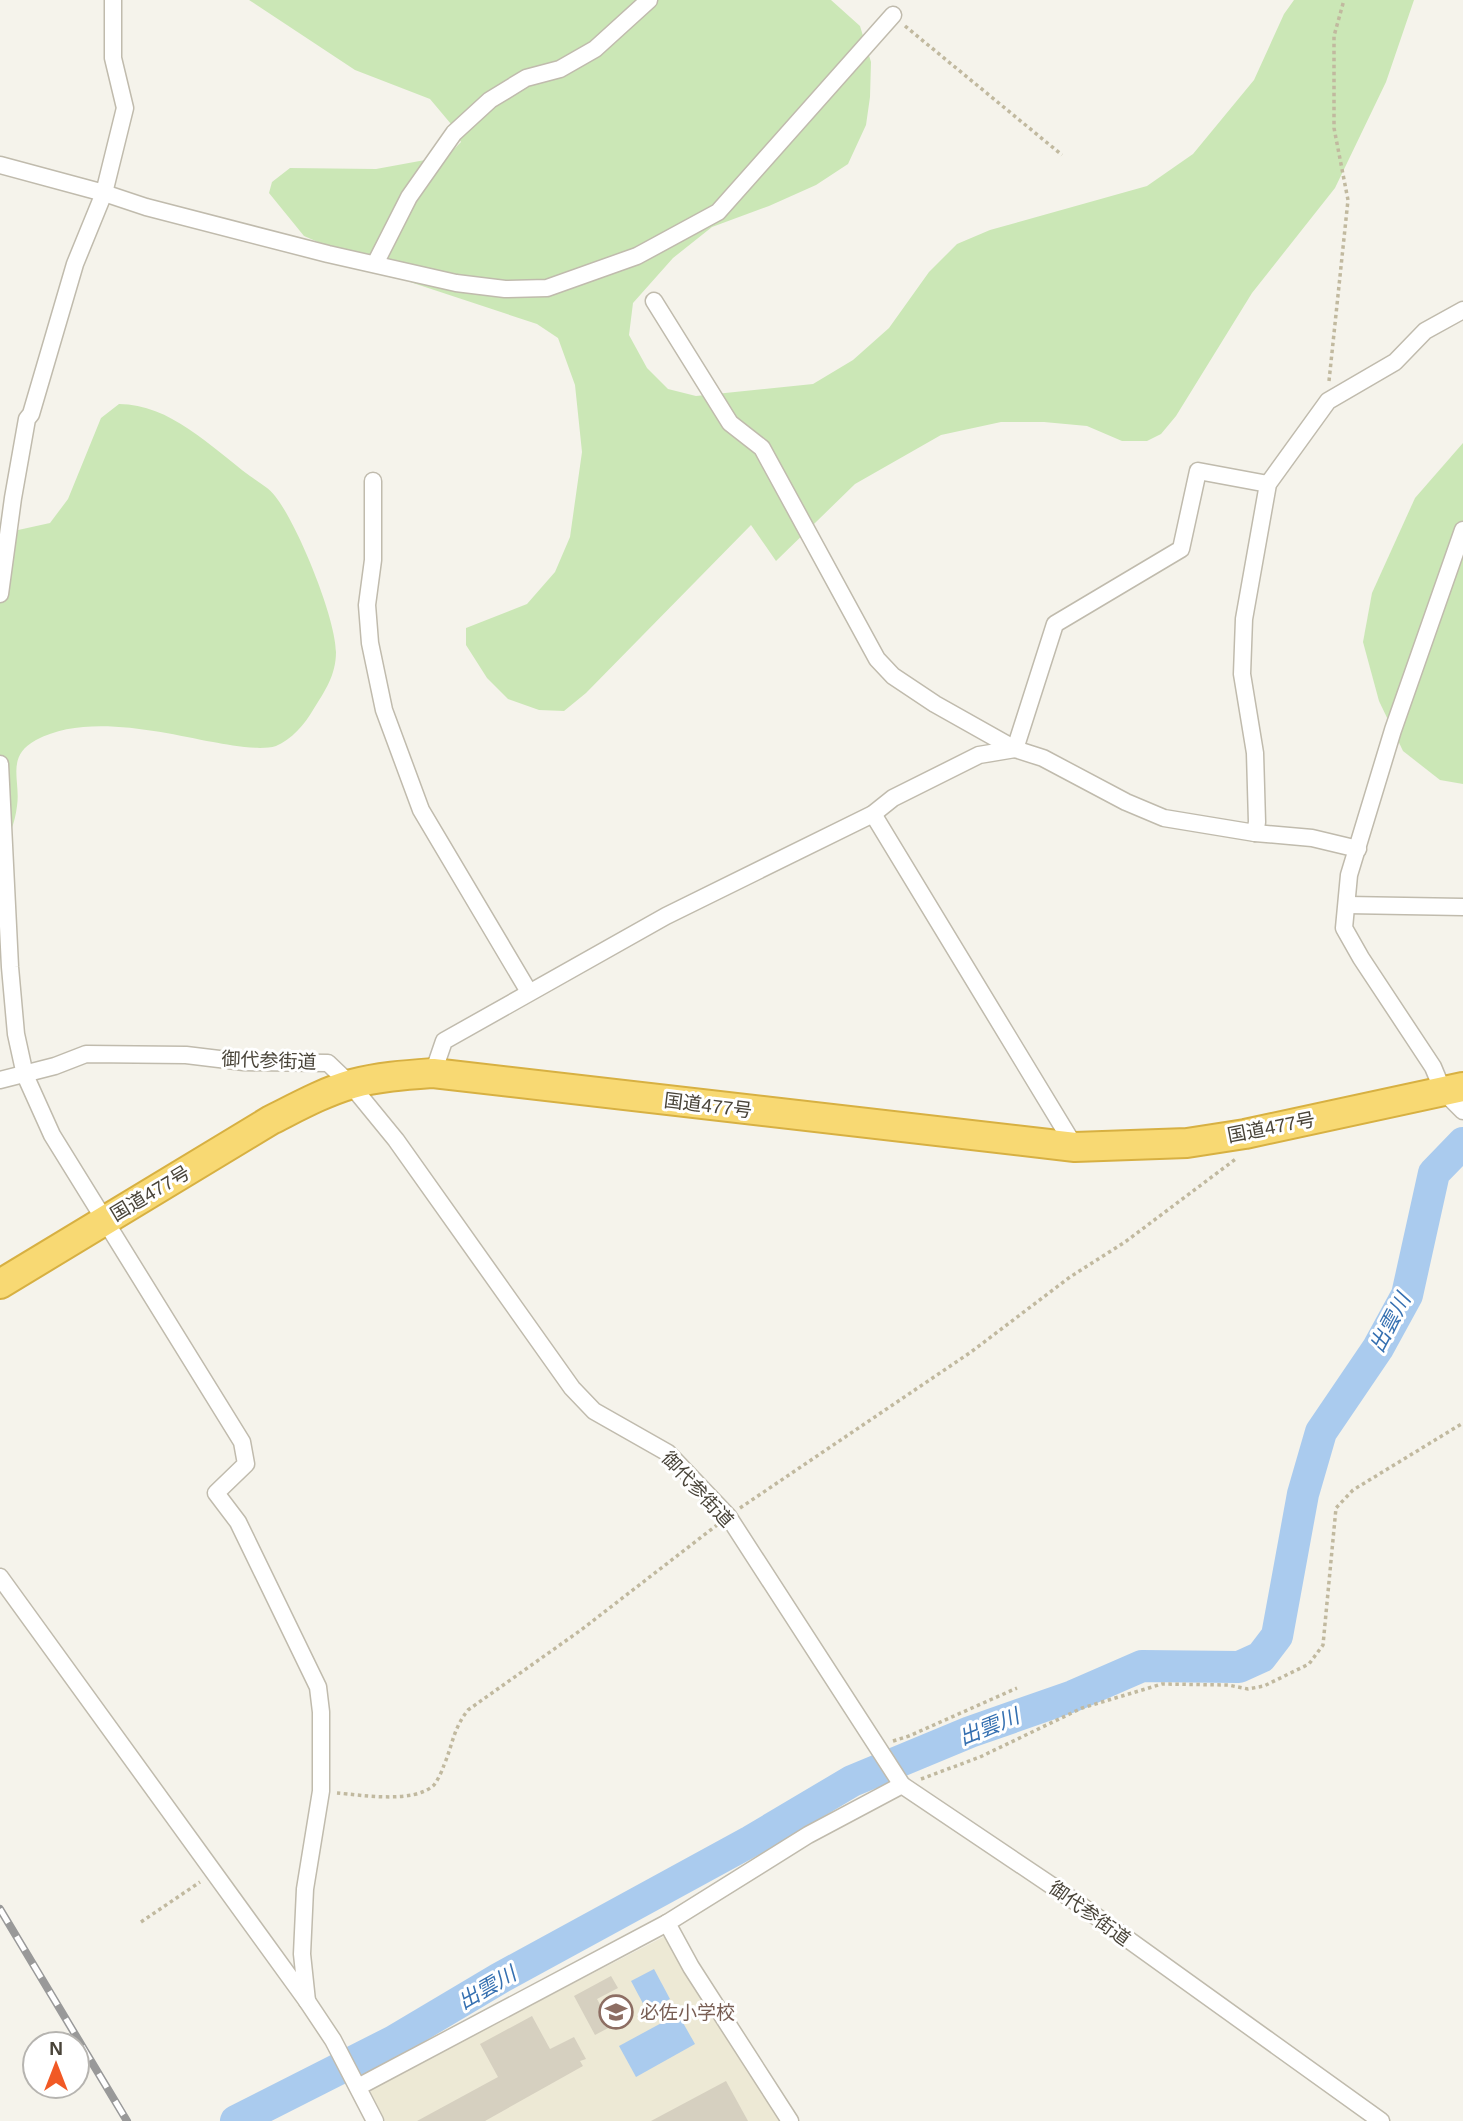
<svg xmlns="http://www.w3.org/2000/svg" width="1463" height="2121" font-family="Helvetica,'Noto Sans JP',sans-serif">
<rect width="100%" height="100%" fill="#f5f3eb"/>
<!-- education -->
<path fill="#ede9d5" d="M665,1936L784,2121H385L371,2093V2088Z"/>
<!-- green -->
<g fill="#cbe7b6">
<path d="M249,0H831L860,26L871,62L870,97L866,125L848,164L816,185L769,206L712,227L673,258L633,303L629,335L647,368L668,389L696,396L813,384L853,360L889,328L929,272L957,244L990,230L1147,186L1193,154L1254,80L1284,14L1294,0H1414L1386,82L1335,188L1252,293L1176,416L1161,434L1147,441H1122L1087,426L1044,422H1001L941,435L855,484L776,561L751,525L586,693L564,711L539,710L508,699L487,678L466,645V628L527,604L555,572L570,537L582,452L575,385L558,338L537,324L413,283L304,236L269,193L272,182L290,168L376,169L447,156L461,142L451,124L430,99L355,70Z"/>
<path d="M119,404C170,404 211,447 250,476C258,482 269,488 275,496C297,523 336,618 336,652C336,675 325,691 313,710C305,724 291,740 276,746C260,751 229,745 213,742C161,732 85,713 36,740C5,757 21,780 17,806C15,824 8,839 0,855V534L50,523L68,499L101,418Z"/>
<path d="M1463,443V784L1440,780L1403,751L1379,701L1363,642L1372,593L1415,498Z"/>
</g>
<!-- water -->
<g fill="#aacbee">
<path d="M654,1969L670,1999L647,2011L631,1981Z"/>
<path d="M678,2014L695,2044L636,2077L619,2046Z"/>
</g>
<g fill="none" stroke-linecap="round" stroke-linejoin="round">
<!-- river -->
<path stroke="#aacbee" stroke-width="32" d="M236,2121L394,2041L500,1978L751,1841L852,1781L970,1732L1073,1696L1142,1666L1239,1667L1261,1657L1277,1636L1303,1494L1321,1432L1378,1348L1407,1295L1434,1173L1463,1143"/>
</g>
<!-- building -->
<g fill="#d6d0c0">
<path d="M611,1976L618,1988L597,1999L612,2026L595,2035L574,1996Z"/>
<path d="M532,2016L550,2049L574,2037L586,2059L580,2061L583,2066L485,2121H417L498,2077L480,2044Z"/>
<path d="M726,2081L748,2121H651Z"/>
</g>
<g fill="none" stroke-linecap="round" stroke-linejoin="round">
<defs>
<g id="street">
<path d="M0,165L104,193L146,207L328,254L456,283L505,289L547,288L637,256L718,212L893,15"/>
<path d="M375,264L409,197L454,133L490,100L526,78L560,69L595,49L649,0"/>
<path d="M654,301L730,423L762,448L877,659L893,676L935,704L1015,749L1043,758L1126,802L1164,818L1255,833L1312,838L1358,849"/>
<path d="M373,481V560L367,605L370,643L384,710L421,810L529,992"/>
<path d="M1463,530L1393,730L1349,875L1344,928L1361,958L1433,1067L1443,1091L1463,1111"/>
<path d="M0,594L13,498L27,419L31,414L75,264L104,193L125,108L113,58V0"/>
<path d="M1015,749L1055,624L1181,549L1198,471L1268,484"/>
<path d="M0,764L10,967L16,1034L25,1075L52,1135L242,1442L246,1464L216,1493L238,1522L318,1687L321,1712V1791L305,1889L302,1954L307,2001"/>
<path d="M873,814L1075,1147"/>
<path d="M1255,833L1257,822L1255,753L1242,674L1244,619L1268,484L1328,401L1395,362L1425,331L1463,310"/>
<path d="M1347,905L1463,907"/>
<path d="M433,1073L444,1041L666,916L873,814L893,798L979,755L1015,749"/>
<path d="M0,1080L55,1066L86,1054L186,1055L244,1062L328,1063L351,1085L396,1140L572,1388L594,1411L668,1453L728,1516L902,1785L1076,1902L1381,2121"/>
<path d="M0,1577L307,2001L333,2040L375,2121"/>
<path d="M358,2087L667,1923"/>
<path d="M790,2121L691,1967L667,1923L808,1835L902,1785"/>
</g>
<path id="highway" d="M0,1284L271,1120C297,1107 324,1092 352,1084C378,1077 406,1075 433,1073L1075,1147L1187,1143L1245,1134L1463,1087"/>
</defs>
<!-- street casing -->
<use href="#street" stroke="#c0bbad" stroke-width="19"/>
<!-- highway casing -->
<use href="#highway" stroke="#d7b042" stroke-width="32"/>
<!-- path -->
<g stroke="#c1b99f" stroke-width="3.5" stroke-dasharray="3.5 3.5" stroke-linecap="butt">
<path d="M905,26L1062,155"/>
<path d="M1329,381L1348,200L1334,128V36L1344,0"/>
<path d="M740,1508L971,1352L1070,1277L1125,1242L1237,1158"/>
<path d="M893,1741L909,1736L1017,1688"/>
<path d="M921,1779L980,1757L1082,1708L1162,1684L1228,1685L1248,1689L1264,1686L1309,1664L1323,1645L1336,1508L1353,1490L1463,1423"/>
<path d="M337,1793C362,1795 414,1804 434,1785C438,1780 442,1771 444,1765C453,1744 453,1729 468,1710L581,1630L717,1525"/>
<path d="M141,1922L200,1882"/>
</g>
<!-- street -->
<use href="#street" stroke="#fff" stroke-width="16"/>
<!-- highway -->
<use href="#highway" stroke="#f8d973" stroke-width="28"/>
<defs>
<path id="rail" d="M0,1909L127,2121"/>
</defs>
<!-- rail casing -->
<use href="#rail" stroke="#999" stroke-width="8"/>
<!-- rail -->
<use href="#rail" stroke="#fff" stroke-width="5" stroke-dasharray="16" stroke-linecap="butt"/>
</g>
<!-- icons -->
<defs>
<symbol id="school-ring" viewBox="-11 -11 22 22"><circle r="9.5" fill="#fff" stroke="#8d6e63" stroke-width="1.5"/><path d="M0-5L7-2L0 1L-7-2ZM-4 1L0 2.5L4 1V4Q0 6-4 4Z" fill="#8d6e63"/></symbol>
</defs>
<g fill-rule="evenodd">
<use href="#school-ring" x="597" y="1993" width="38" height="38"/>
</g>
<g text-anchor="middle" stroke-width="6" stroke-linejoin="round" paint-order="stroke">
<!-- street labels -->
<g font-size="19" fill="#494439" stroke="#fff">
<text transform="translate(269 1060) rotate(2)" y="7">御代参街道</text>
<text transform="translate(708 1105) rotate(7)" y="7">国道477号</text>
<text transform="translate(1271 1127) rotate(-11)" y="7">国道477号</text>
<text transform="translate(150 1193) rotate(-31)" y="7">国道477号</text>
<text transform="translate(698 1489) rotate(47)" y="7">御代参街道</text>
<text transform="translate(1090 1913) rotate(36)" y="7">御代参街道</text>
</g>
<!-- education labels -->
<g font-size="19" fill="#785e54" stroke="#fff" text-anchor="start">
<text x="640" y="2019">必佐小学校</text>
</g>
<!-- water labels -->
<g font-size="21" font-style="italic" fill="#3570b1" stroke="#fff">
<text transform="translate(1390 1323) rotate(-62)" y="7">出雲川</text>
<text transform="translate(989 1727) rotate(-22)" y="7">出雲川</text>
<text transform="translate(487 1988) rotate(-30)" y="7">出雲川</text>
</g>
</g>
<!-- north arrow -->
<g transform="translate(56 2065)"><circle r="33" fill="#ffffff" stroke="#b6b4b0" stroke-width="2"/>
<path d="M0-5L12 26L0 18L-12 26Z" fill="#f15925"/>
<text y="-10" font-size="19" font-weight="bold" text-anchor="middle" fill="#494439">N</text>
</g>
</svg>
